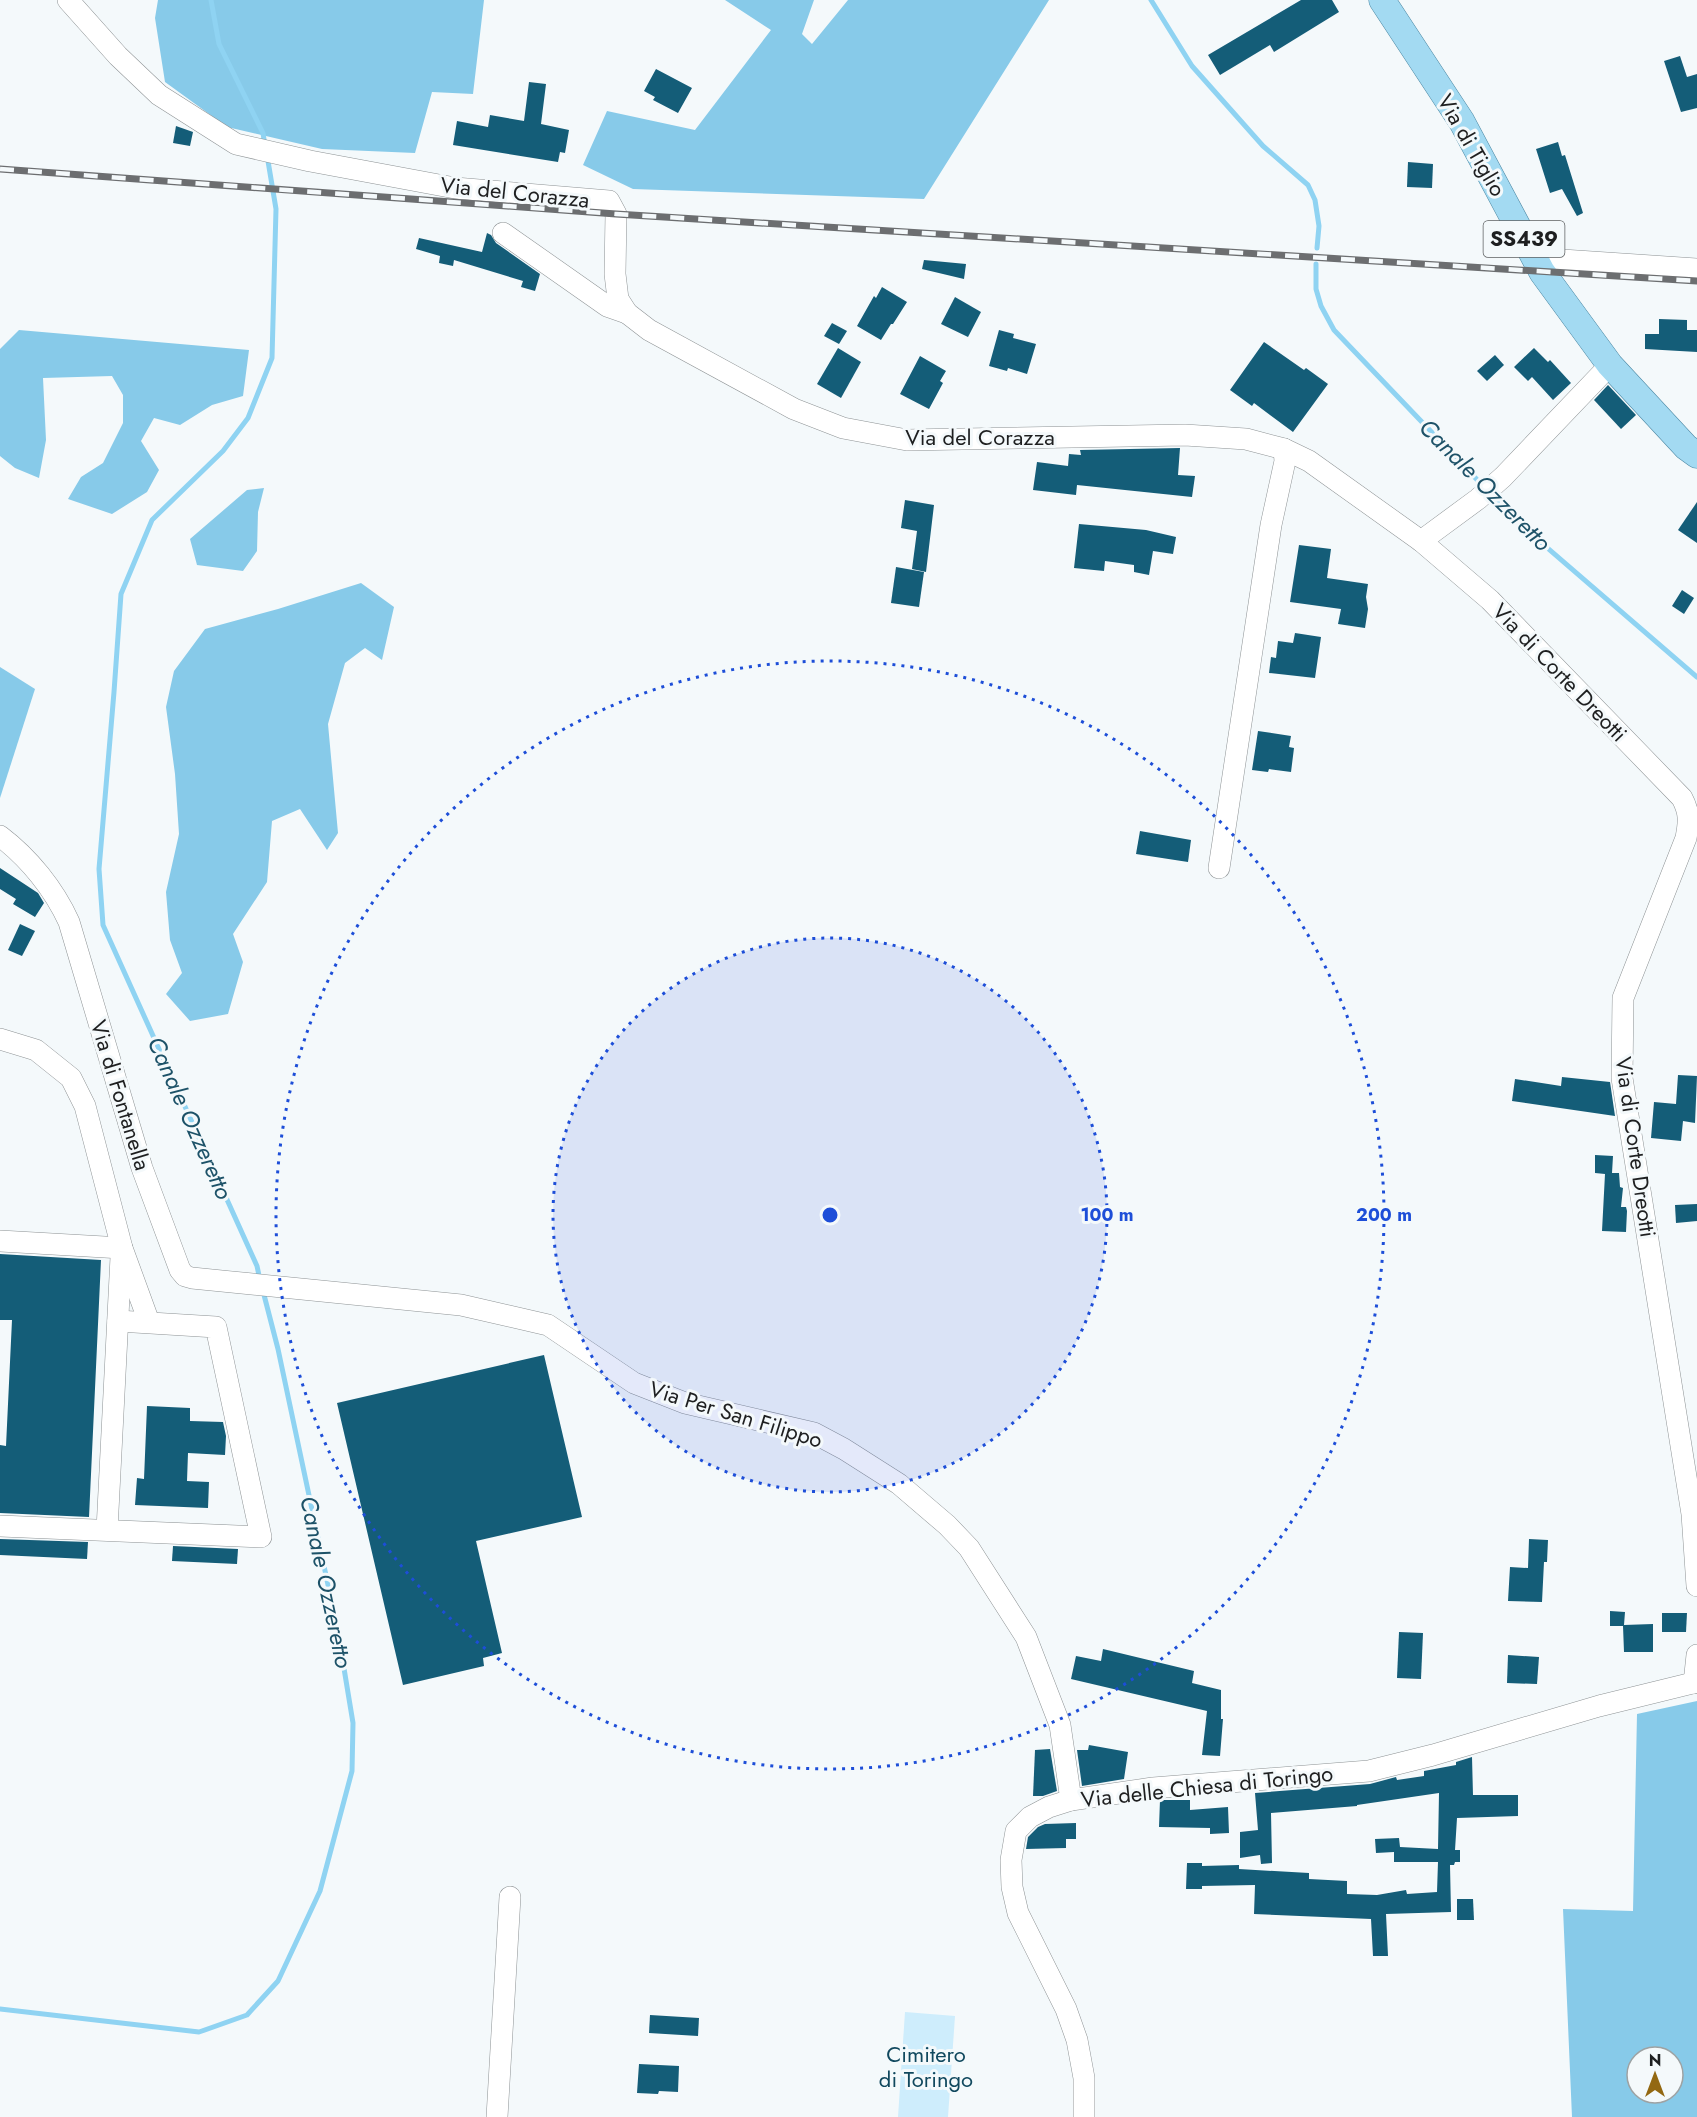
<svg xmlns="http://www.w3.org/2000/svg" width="1697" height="2117" font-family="Jost,sans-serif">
<rect width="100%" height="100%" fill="#f4f9fb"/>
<!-- green -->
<path fill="#ceedfc" d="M905,2012L955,2016L948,2117H898Z"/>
<!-- forest -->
<g fill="#87cae9" fill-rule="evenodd">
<path d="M158,0H484L473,94L432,92L415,153L322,149L227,127L165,82L155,18Z"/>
<path d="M725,0H814L802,34L812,44L848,0H1049L924,199L633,189L583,165L607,111L695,130L771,30Z"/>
<path d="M19,330L249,350L243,396L212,405L180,425L154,418L141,441L159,470L147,492L112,514L68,499L81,477L103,463L123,423V395L112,376L43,378L46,440L39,478L15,468L0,456V349Z"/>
<path d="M264,488L258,512L257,551L243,571L197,565L190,539L247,490Z"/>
<path d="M361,583L394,607L382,660L365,648L345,663L328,724L338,833L327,850L300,809L272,821L267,882L233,934L243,962L228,1014L190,1021L166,994L182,973L170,940L166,892L179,834L175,774L166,707L174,671L205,629L278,609Z"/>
<path d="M0,667L35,689L0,798Z"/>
<path d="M1697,1701V2117H1572L1563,1909L1633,1911L1637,1714ZM1637,2057H1673V2093H1637Z"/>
</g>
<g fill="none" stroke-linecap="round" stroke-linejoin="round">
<!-- stream -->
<g stroke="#8fd3f2" stroke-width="5">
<path d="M211,0L219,44L263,133L265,146"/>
<path d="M1151,0L1192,66L1263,146L1308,185L1315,200L1319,226L1317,248"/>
<path d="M1316,264V289L1321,306L1334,330L1485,488"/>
<path d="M1492,495L1515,520L1697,677"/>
<path d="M260,1280L257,1266L103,925L99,869L114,692L121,594L152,520L223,451L248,418L272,358L276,209L267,155"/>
<path d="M0,2009L199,2032L247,2015L278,1981L320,1891L352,1771L353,1723L338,1632L278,1349L263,1291"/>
</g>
</g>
<!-- building -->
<g fill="#145d78">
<path d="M1301,0H1332L1339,12L1274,52L1270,45L1220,75L1208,55Z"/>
<path d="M1680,56L1687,77L1697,74V108L1681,112L1664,61Z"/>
<path d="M656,69L692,88L678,113L653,100L655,97L644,91Z"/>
<path d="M529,82L546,84L541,124L569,130L565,153L560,152L558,162L453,145L457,121L488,127L490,115L524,121Z"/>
<path d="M176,126L193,132L190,146L173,143Z"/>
<path d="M1558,142L1562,156L1565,155L1583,213L1577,216L1562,189L1550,193L1536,149Z"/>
<path d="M1408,162L1433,164L1432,188L1407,187Z"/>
<path d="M487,233L491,235L496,243L540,274L535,291L521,287L523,281L454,260L453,266L439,263L440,256L416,249L419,238L482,252Z"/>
<path d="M924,260L966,264L964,279L922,269Z"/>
<path d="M882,287L907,302L893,324H891L881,340L857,326L874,296L876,298Z"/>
<path d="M955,297L981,312L968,337L941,324Z"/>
<path d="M1659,319L1687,320V330H1697V352L1645,349V334H1659Z"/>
<path d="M832,323L847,331L839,344L824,336Z"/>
<path d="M999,330L1014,334L1013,338L1036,344L1027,374L1008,368L1007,371L989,366Z"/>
<path d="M1264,342L1304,370L1306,368L1328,384L1293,432L1254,403L1252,406L1230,390Z"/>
<path d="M838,348L861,362L841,398L817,384Z"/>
<path d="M1534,348L1548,362L1550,360L1571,383L1553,400L1532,377L1528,381L1514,367Z"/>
<path d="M1495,355L1504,365L1487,381L1477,371Z"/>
<path d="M920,356L946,371L940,381L943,383L929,409L900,394Z"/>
<path d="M1608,385L1636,415L1621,429L1594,400Z"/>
<path d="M1180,448L1178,475L1195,476L1192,497L1077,485L1076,495L1033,490L1037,462L1068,466L1069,454L1081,455L1080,450Z"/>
<path d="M905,500L934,505L926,572L912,569L917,531L901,528Z"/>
<path d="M1697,502V543L1678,530Z"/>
<path d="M1079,524L1146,530L1176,537L1173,554L1153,551L1149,575L1134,572V565L1105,561L1104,571L1074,568Z"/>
<path d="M1299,545L1331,549L1327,578L1368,584L1366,597L1368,609L1365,628L1338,624L1341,609L1290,602Z"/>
<path d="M896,567L924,572L919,607L891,603Z"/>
<path d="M1682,590L1694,598L1684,614L1672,606Z"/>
<path d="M1295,633L1321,637L1315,678L1269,673L1271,657L1276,658L1278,641L1293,643Z"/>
<path d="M1258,731L1291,736L1289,747L1294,748L1291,772L1269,769L1268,772L1252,770Z"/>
<path d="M1140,831L1191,840L1188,862L1136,854Z"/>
<path d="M0,868L38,893L44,903L35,917L13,904L16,899L0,889Z"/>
<path d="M20,924L35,931L22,956L8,950Z"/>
<path d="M1678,1075L1697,1076L1695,1123L1683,1121L1681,1141L1651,1138L1654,1102L1676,1104Z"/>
<path d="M1562,1077L1610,1082L1615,1116L1512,1101L1515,1079L1561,1086Z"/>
<path d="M1595,1155L1613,1156L1612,1173H1619L1620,1187L1623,1188L1621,1207H1626L1627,1211L1626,1232L1602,1231L1605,1174L1595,1173Z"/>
<path d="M1697,1204V1221L1676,1223L1675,1205Z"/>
<path d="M0,1254L101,1260L89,1517L0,1513V1445L6,1446L12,1320H0Z"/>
<path d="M544,1355L582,1517L476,1541L502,1653L483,1658L484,1666L403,1685L337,1403Z"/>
<path d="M147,1406L190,1408V1421L223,1422L226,1436L225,1455L188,1453L187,1481L209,1482L208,1508L135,1505L137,1478L144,1479Z"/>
<path d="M0,1539L88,1542L87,1559L0,1555Z"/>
<path d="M1529,1539L1548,1540L1547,1562H1544L1542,1602L1508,1601L1510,1567L1528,1568Z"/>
<path d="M173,1546L238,1549L237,1564L172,1561Z"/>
<path d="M1610,1611L1625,1612L1624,1625L1653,1624V1652H1624L1623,1626H1610Z"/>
<path d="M1662,1613H1687L1686,1632H1662Z"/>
<path d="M1399,1632L1423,1633L1421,1679L1397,1678Z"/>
<path d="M1103,1649L1194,1671L1192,1683L1221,1690V1719H1223L1220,1756L1202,1755L1207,1711L1071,1679L1076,1656L1101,1661Z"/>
<path d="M1508,1655L1539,1657L1537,1684L1507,1683Z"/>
<path d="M1089,1745L1128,1752L1124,1779L1082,1786L1077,1750H1088Z"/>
<path d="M1050,1749L1057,1791L1043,1796H1033L1035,1750Z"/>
<path d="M1472,1757L1473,1795H1518V1816L1457,1818L1455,1850H1460V1862H1455L1454,1865H1450L1451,1912L1386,1914L1388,1956H1373L1371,1919L1254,1914L1255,1885L1202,1886V1889H1186L1187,1863H1202V1866L1239,1865V1869L1309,1873V1879L1347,1881V1894L1377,1895L1406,1890L1407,1894L1437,1892L1438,1862H1394V1852L1376,1853L1375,1839L1399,1838L1400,1847L1438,1849L1439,1793L1357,1805V1806L1271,1813L1272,1863L1261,1864L1260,1855L1240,1858V1832L1258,1830L1255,1793L1370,1784L1396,1777L1397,1780L1424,1776V1771L1456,1765V1762Z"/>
<path d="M1160,1800H1190V1810L1228,1807L1229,1833L1210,1834V1828L1159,1827Z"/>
<path d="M1076,1823V1839H1066V1848L1026,1849L1028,1837L1038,1827L1045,1824Z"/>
<path d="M1457,1899H1473L1474,1920H1457Z"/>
<path d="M650,2015L699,2018L698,2036L649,2033Z"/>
<path d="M639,2064L679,2066L678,2092L659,2091L658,2094L637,2093Z"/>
</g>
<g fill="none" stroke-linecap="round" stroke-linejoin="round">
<defs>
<g id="minor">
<path d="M68,0L118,56L159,95L236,144L310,161L455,188L609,201L616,214L615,274L618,299L627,313L649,330L794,409L843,428L907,440L1185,435L1246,439L1284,449L1309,461L1421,541L1490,600L1682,798C1690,813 1689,822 1686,838L1623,998L1622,1078L1692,1514L1697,1586"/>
<path d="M503,233L607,306L627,313"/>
<path d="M1536,261L1562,260L1697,269"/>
<path d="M1421,541L1478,499L1503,477L1610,365"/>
<path d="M0,836C29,858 54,889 69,922L142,1168L180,1270L185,1276L192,1278L461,1305L548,1325L634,1383L685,1403L814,1433L844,1449L899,1484L947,1525L969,1548L1026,1637L1060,1725L1071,1800"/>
<path d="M1219,868L1271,525L1285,461L1284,449"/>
<path d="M0,1039L36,1050L71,1078L85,1106L122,1248L149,1322"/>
<path d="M0,1241L122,1248"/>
<path d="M0,1526L261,1537L216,1327L118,1321"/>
<path d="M107,1530L121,1257"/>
<path d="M1694,1683L1697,1655"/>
<path d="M497,2117L510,1897"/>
<path d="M1084,2117V2078L1077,2040L1066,2009L1018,1913L1012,1887L1011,1860L1016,1831L1030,1817L1049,1807L1071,1800L1153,1788L1369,1771L1433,1755L1599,1706L1697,1682"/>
</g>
<path id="major" d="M1382,0L1462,122L1542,272L1610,365L1686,447L1697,455"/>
</defs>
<!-- minor casing -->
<use href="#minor" stroke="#8e9395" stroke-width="22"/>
<!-- major casing -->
<use href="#major" stroke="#4d88a3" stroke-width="27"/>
<!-- minor -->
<use href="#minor" stroke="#fff" stroke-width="21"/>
<!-- major -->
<use href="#major" stroke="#a3daf2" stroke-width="26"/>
<defs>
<path id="rail" d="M0,169L616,214L1697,281"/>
</defs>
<!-- rail casing -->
<use href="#rail" stroke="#6c6e70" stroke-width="7"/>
<!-- rail -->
<use href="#rail" stroke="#f4f9fb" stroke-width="4.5" stroke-dasharray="14" stroke-linecap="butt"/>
</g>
<!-- distance rings -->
<circle cx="830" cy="1215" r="277" fill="#1d4ed8" fill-opacity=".12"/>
<g fill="none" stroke="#1d4ed8" stroke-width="3" stroke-dasharray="3 6">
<circle cx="830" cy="1215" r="277"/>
<circle cx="830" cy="1215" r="554"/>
</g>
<g text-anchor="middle" stroke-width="6" stroke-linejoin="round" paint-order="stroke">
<!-- shield labels -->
<rect fill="#f4f9fb" stroke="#5e6062" stroke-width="1.5" x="1483.5" y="221" width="81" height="36" rx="4.5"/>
<g font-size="21" font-weight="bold" fill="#1e1f20">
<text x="1524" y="246">SS439</text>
</g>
<!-- street labels -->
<g font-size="22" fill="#1e1f20" stroke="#f4f9fb">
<text transform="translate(1472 145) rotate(60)" y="8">Via di Tiglio</text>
<text transform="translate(515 192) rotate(6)" y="8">Via del Corazza</text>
<text x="980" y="445">Via del Corazza</text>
<text transform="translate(1560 672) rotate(46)" y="8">Via di Corte Dreotti</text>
<text transform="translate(121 1095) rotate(73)" y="8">Via di Fontanella</text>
<text transform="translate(1636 1147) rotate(82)" y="8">Via di Corte Dreotti</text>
<text transform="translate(736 1414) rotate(17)" y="8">Via Per San Filippo</text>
<text transform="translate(1207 1786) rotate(-6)" y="8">Via delle Chiesa di Toringo</text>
</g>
<!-- park labels -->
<g font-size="22" fill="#10485e" stroke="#f4f9fb">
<text x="926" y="2062">Cimitero<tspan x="926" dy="25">di Toringo</tspan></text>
</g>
<!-- water labels -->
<g font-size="24" font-style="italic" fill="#1d5268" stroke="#f4f9fb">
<text transform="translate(1485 485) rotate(45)" y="8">Canale Ozzeretto</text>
<text transform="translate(190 1118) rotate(66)" y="8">Canale Ozzeretto</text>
<text transform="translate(326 1582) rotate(78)" y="8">Canale Ozzeretto</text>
</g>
</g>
<circle cx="830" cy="1215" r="9" fill="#1d4ed8" stroke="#f4f9fb" stroke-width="3"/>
<g font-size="18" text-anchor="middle" font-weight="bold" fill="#1d4ed8" stroke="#f4f9fb" stroke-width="6" stroke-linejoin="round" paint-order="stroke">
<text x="1107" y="1221">100 m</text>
<text x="1384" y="1221">200 m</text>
</g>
<!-- north arrow -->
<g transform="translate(1655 2075)"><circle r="28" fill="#f4f9fb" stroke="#9ea2a3" stroke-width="1.5"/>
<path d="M0-4.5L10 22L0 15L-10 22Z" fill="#936812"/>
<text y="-9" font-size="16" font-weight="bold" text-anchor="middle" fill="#1e1f20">N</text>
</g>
</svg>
